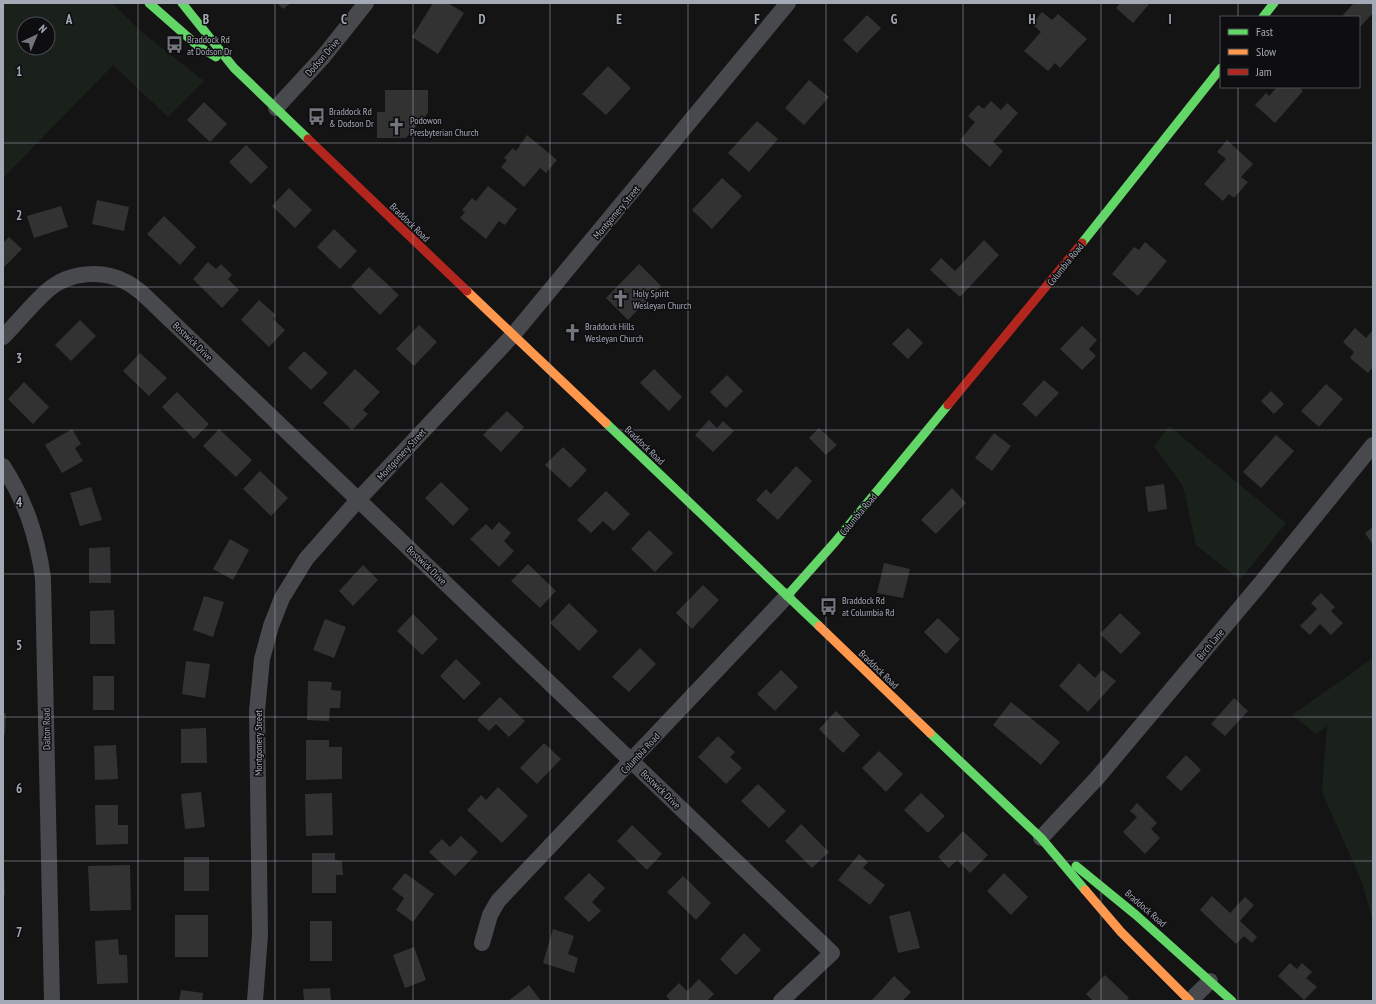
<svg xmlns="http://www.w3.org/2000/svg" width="1376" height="1004" font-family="'PT Sans Narrow',sans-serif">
<rect width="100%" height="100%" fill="#141414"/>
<!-- green -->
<g fill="#1a211b" fill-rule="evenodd">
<path d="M3,3H112L143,33L204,81L168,117L113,65L3,178ZM24,24H48V48H24Z"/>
<path d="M1169,426L1286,523L1240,580L1196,545L1183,486L1154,446Z"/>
<path d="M1373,658V922L1362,882L1322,792L1327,726L1316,734L1292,715Z"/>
</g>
<!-- building -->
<g fill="#323233">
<path d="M277,3H291L283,9Z"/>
<path d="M433,3H448L464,13L438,54L412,37Z"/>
<path d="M1120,3H1150L1133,23L1116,8Z"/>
<path d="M1354,3H1373V13L1359,28V17H1344L1343,15Z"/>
<path d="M1042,12L1052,20L1058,14L1087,39L1060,68L1055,63L1048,71L1024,51L1041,32L1032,24Z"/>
<path d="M867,15L881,28L857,53L843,40Z"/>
<path d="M608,66L631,88L606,115L582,94Z"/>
<path d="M809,80L829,97L804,125L785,108Z"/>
<path d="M1277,87H1299L1303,91L1275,123L1255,105L1266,93L1269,96Z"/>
<path d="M385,90H428V113L406,138H377V112H385Z"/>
<path d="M991,101L1001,110L1007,103L1018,113L993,142L1003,151L990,167L960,140L975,122L968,116L978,105L984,109Z"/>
<path d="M204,102L227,124L210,142L187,120Z"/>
<path d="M757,121L778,139L749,172L728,153Z"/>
<path d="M527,135L557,160L546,173L540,168L524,187L501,167L507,160L504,158L513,148L516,151Z"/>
<path d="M1227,140L1253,164L1241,177L1248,182L1234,198L1229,194L1223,201L1204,184L1226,159L1217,152Z"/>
<path d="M246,145L268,167L251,184L229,162Z"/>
<path d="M722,178L742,196L712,229L692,210Z"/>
<path d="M488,186L517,209L505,225L499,221L486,239L460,218L465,212L462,210L472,198L476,201Z"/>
<path d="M289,188L312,210L295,228L272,206Z"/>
<path d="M97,200L129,207L124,231L92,224Z"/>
<path d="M61,206L68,227L34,238L27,216Z"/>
<path d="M164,216L196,247L180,265L147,234Z"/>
<path d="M334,229L357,251L340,269L317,247Z"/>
<path d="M9,237L22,249L3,268V243Z"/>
<path d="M984,240L999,255L960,297L930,270L941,258L955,271Z"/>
<path d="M1145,242L1167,261L1138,296L1112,274L1134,247L1139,250Z"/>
<path d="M208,262L216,269L221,264L232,275L228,279L239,290L222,308L193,279Z"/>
<path d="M639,264L661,286L628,320L606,298Z"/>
<path d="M369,267L399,295L380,315L351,286Z"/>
<path d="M259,300L276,315L273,319L285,330L269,347L241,320Z"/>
<path d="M80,320L96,336L71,361L55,345Z"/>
<path d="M419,325L437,342L414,366L396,349Z"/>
<path d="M1082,326L1097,340L1089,349L1096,356L1082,370L1060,349Z"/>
<path d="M908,328L923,343L908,359L892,344Z"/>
<path d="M1355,328L1366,338L1373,330V367L1368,373L1350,358L1354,352L1343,342Z"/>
<path d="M304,351L328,373L311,390L288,368Z"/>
<path d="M140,353L167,378L149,396L123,371Z"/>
<path d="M355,369L380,392L363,410L368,414L352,430L323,403Z"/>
<path d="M654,369L682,397L669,411L640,383Z"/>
<path d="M727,375L743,391L726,408L710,392Z"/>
<path d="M1044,380L1059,393L1036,417L1022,404Z"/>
<path d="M24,382L49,407L33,424L8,399Z"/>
<path d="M1326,384L1343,399L1319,427L1301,411Z"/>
<path d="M1271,391L1284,404L1274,414L1261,401Z"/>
<path d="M177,392L209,424L194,439L162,407Z"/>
<path d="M507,411L524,427L501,452L483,435Z"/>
<path d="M709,420L717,428L723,421L734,431L713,452L695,435Z"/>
<path d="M819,428L837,445L826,455L809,438Z"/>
<path d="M72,429L81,444L75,448L83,461L62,473L45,445Z"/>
<path d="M219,429L252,460L236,477L203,446Z"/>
<path d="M994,433L1011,446L992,471L975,458Z"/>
<path d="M1276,435L1294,451L1261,488L1243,472Z"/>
<path d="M563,447L587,470L570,488L545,465Z"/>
<path d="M796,466L812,481L778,520L756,500L766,489L771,494Z"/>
<path d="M260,471L288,498L271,516L243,489Z"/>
<path d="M441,482L469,509L453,526L425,498Z"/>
<path d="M1164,484L1167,509L1148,512L1145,487Z"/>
<path d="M91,487L102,520L80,526L70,493Z"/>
<path d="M952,488L966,503L936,534L921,520Z"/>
<path d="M606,491L630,514L614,531L603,521L591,533L577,520Z"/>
<path d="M499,522L511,533L504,541L514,551L499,567L470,539L486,524L492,530Z"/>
<path d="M1373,527V545L1365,533Z"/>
<path d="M649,530L673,553L655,572L631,549Z"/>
<path d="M230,539L249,550L233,580L213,569Z"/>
<path d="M110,547L111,583H89V548Z"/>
<path d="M884,563L910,569L903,598L877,593Z"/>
<path d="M528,564L556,591L540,608L511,581Z"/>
<path d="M363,565L378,580L353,606L339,591Z"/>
<path d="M703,585L719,600L692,629L676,613Z"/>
<path d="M1321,593L1335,607L1331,611L1343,623L1331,635L1320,624L1310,635L1300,626L1317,609L1311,603Z"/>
<path d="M204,596L224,602L213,637L193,630Z"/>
<path d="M569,603L598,631L579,651L550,623Z"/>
<path d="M114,610L115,644H90V611Z"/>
<path d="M1120,613L1141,633L1121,654L1100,634Z"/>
<path d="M413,614L438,639L422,655L397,631Z"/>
<path d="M938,618L960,639L946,654L924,632Z"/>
<path d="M325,619L346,627L334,658L313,650Z"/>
<path d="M640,648L656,664L629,692L612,677Z"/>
<path d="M456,659L481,683L464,700L440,676Z"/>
<path d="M186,661L210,664L205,698L182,694Z"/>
<path d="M1079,663L1095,678L1102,670L1116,681L1088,712L1059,686Z"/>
<path d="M781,670L798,687L775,711L757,694Z"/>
<rect x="93" y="676" width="21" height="34"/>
<path d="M308,681L332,682L331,690L341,691L340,708H330L329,721L307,720Z"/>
<path d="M500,697L525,721L509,737L496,724L489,731L477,720Z"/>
<path d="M1234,698L1248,711L1225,736L1211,724Z"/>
<path d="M1011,702L1060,742L1041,765L993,725Z"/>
<path d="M836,711L860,735L843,753L819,729Z"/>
<path d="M3,713H6L5,735H3Z"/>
<path d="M206,728L207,763H181V729Z"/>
<path d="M718,736L735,752L730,757L742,768L726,784L698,757Z"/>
<path d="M306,740H329V747H342V779L306,780Z"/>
<path d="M544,743L561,759L537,784L520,768Z"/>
<path d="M116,745L118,779L95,780L94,746Z"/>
<path d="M879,751L903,774L886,792L862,768Z"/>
<path d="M1186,755L1201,770L1181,791L1166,777Z"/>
<path d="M758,784L786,811L769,828L741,801Z"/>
<path d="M498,787L528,816L502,843L467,810L481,795L486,800Z"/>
<path d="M201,792L205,827L185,829L181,794Z"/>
<path d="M332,793L333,835L306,836L305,794Z"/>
<path d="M921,793L945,816L928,833L904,810Z"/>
<path d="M1137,803L1157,823L1151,829L1160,838L1145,854L1123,832L1137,817L1130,811Z"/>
<path d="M95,805H118V825H128V844L96,845Z"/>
<path d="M801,824L829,852L812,868L785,841Z"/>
<path d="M632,825L662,854L647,870L617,841Z"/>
<path d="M963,831L988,855L970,873L957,860L949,868L938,857Z"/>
<path d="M461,836L478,852L455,876L429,852L442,839L450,847Z"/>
<path d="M312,853H335V860L342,861L343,875H336V893H312Z"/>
<path d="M859,854L868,862L863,868L885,885L870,905L838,880Z"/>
<rect x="184" y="857" width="25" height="34"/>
<path d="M130,865L131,910L90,911L88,866Z"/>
<path d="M3,869H4L5,895H3Z"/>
<path d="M405,873L434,894L413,922L396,910L404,898L392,889Z"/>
<path d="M589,873L605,888L592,902L601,911L589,922L564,898Z"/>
<path d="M1004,873L1028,897L1011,915L987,891Z"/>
<path d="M683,876L711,903L696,920L667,892Z"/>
<path d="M1212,896L1230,913L1245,897L1254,905L1240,921L1257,937L1252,943L1244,936L1236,944L1200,910Z"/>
<path d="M910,911L920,948L898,953L889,916Z"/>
<rect x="175" y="915" width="33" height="42"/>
<rect x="310" y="921" width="22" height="40"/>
<path d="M553,929L574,936L568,954L578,958L574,973L543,963Z"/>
<path d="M744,933L761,950L736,975L720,959Z"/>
<path d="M118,939L119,955H127L128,983L97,984L95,941Z"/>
<path d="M414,947L426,980L405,988L393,955Z"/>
<path d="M1290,963L1297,969L1302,963L1312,972L1306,978L1317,987L1304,1000L1278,976Z"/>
<path d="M1105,975L1129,998L1126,1001H1093L1086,994Z"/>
<path d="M894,976L911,992L902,1001H871Z"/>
<path d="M699,979L714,994L707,1001H671L666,996L679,983L687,991Z"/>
<path d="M529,985L541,1001H508Z"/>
<path d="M330,988L331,1001H304L303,989Z"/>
<path d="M181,990L203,993L202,1001H179Z"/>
</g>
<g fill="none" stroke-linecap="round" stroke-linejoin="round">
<!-- street -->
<g stroke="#48494d" stroke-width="16">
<path d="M276,108L323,57L366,3"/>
<path d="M3,337C18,322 32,304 48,290C69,272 102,269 126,282C132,285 137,289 142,293L832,953L781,1001"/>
<path d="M3,466C26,502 37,536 43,578L52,1001"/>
<path d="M1041,838L1098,777L1261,583L1373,445"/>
<path d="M482,943L490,915L498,901L787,596"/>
<path d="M255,1001L260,935L257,711L262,659L271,626L282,598L306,559L358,500L513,335L788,3"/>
<path d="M1190,1001L1210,981"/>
</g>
<!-- fast -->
<g stroke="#63d668" stroke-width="9">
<path d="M149,3L198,46L216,57"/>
<path d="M182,3L234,68L308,139"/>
<path d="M1263,17L1274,3"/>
<path d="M1082,243L1221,68"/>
<path d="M606,423L819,626"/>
<path d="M787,596L835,542L948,405"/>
<path d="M930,733L1041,838L1085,890"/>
<path d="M1076,866L1136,915L1232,1001"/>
</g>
<!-- slow -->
<g stroke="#ff974d" stroke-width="9">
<path d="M467,291L606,423"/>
<path d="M819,626L930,733"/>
<path d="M1085,890L1121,932L1190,1001"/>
</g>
<!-- jam -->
<g stroke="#b3261e" stroke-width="9">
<path d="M308,139L467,291"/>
<path d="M948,405L1082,243"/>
</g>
</g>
<!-- grid -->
<path fill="none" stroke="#a4a9b6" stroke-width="1" stroke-opacity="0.55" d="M138,3V1001M275,3V1001M413,3V1001M550,3V1001M688,3V1001M826,3V1001M963,3V1001M1101,3V1001M1238,3V17M1238,87V1001M3,143H1373M3,287H1373M3,430H1373M3,574H1373M3,717H1373M3,861H1373"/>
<!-- icons -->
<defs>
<symbol id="bus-bare" viewBox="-9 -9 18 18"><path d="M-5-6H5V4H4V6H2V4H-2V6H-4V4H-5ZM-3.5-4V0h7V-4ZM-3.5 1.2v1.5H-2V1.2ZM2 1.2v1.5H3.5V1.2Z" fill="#72757d" stroke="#0e0e10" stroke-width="2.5" paint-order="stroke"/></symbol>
<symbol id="church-bare" viewBox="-9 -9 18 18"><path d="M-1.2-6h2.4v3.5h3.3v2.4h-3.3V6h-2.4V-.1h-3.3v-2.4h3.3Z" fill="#72757d" stroke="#0e0e10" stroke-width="2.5" paint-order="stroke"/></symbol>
</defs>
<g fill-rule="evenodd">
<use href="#bus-bare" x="162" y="32" width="25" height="25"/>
<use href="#bus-bare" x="304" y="104" width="25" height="25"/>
<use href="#church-bare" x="384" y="114" width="25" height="25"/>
<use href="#church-bare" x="608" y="286" width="25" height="25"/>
<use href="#church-bare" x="560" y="320" width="25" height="25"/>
<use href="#bus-bare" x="816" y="594" width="25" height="25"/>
</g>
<g text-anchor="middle" stroke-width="3" stroke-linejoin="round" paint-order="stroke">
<!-- poi labels -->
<g font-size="10" fill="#a4a9b6" stroke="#0e0e10" text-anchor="start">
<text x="187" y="43">Braddock Rd<tspan x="187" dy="12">at Dodson Dr</tspan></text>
<text x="329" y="115">Braddock Rd<tspan x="329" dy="12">&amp; Dodson Dr</tspan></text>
<text x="410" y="124">Podowon<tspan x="410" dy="12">Presbyterian Church</tspan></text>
<text x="633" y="297">Holy Spirit<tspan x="633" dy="12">Wesleyan Church</tspan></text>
<text x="585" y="330">Braddock Hills<tspan x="585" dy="12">Wesleyan Church</tspan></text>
<text x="842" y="604">Braddock Rd<tspan x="842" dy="12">at Columbia Rd</tspan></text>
</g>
<!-- street labels -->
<g font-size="10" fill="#a4a9b6" stroke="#0e0e10">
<text transform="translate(322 57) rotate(-49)" y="4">Dodson Drive</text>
<text transform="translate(616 212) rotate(-50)" y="4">Montgomery Street</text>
<text transform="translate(410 222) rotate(44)" y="4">Braddock Road</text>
<text transform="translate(1065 264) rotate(-51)" y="4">Columbia Road</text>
<text transform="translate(193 341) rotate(44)" y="4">Bostwick Drive</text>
<text transform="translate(645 445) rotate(44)" y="4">Braddock Road</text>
<text transform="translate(401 454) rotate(-47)" y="4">Montgomery Street</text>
<text transform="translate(858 514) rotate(-50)" y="4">Columbia Road</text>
<text transform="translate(427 565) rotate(44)" y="4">Bostwick Drive</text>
<text transform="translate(1210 644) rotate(-50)" y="4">Birch Lane</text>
<text transform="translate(879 669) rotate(44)" y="4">Braddock Road</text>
<text transform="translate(46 729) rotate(-91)" y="4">Dalton Road</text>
<text transform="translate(258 743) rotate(-90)" y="4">Montgomery Street</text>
<text transform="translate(640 753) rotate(-47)" y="4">Columbia Road</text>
<text transform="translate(661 789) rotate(44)" y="4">Bostwick Drive</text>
<text transform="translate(1146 908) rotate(41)" y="4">Braddock Road</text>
</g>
</g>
<g font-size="13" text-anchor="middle" font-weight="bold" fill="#a4a9b6" stroke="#0e0e10" stroke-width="3" stroke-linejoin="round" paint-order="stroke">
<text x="69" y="24">A</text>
<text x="206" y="24">B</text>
<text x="344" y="24">C</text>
<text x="482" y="24">D</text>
<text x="619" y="24">E</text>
<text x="757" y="24">F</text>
<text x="894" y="24">G</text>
<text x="1032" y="24">H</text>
<text x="1170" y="24">I</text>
<text x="19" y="76">1</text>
<text x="19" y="220">2</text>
<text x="19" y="363">3</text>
<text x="19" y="507">4</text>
<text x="19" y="650">5</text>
<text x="19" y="793">6</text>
<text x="19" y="937">7</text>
</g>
<!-- border -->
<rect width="1376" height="1004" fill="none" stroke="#a4a9b6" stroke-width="8"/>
<!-- legend -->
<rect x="1220" y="16" width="140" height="72" fill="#0e0e10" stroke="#4a4c52"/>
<rect x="1228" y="29" width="20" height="6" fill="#63d668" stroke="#4a4c52"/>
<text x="1256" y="36" font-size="12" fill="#a4a9b6">Fast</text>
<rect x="1228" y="49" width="20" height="6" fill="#ff974d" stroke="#4a4c52"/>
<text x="1256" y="56" font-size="12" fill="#a4a9b6">Slow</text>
<rect x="1228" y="69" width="20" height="6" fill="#b3261e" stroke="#4a4c52"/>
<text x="1256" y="76" font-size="12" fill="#a4a9b6">Jam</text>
<!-- north arrow -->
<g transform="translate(36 36) rotate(44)"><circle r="19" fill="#0e0e10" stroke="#4a4c52"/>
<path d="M0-3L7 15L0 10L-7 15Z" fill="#72757d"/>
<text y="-6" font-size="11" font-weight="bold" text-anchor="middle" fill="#a4a9b6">N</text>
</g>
</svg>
